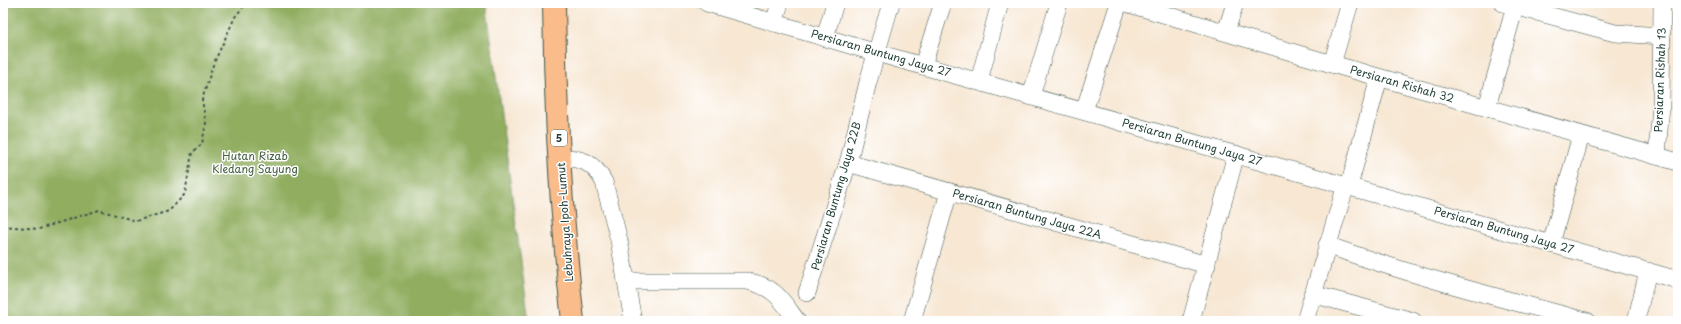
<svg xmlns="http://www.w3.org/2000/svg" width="1681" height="324" font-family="'Playpen Sans',sans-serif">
<rect width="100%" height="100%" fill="#fff"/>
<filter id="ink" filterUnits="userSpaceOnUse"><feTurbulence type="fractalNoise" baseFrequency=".025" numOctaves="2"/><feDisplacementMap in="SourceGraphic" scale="8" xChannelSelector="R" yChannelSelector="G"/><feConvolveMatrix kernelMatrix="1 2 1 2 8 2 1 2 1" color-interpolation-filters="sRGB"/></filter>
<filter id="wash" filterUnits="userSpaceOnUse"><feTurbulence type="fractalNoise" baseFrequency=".012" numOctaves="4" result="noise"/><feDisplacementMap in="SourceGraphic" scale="16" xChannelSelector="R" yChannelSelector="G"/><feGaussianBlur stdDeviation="0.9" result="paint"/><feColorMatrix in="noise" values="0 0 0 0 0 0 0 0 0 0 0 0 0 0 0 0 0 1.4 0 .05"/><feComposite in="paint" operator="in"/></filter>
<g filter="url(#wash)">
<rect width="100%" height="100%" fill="#f7e7d3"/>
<!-- forest -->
<path fill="#91ae61" stroke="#58764a" d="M3,3H486L529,321H3Z"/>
</g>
<g filter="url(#ink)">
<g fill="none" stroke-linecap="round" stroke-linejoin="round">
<defs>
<g id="minor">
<path d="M707,3L877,53L1678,280"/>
<path d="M1126,3L1332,64L1678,162"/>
<path d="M1503,3L1615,33L1662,36"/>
<path d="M774,23L780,3"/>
<path d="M1226,32L1235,3"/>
<path d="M825,37L835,3"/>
<path d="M1332,64L1350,3"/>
<path d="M923,65L943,3"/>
<path d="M979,81L1000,3"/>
<path d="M1031,96L1059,3"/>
<path d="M1487,107L1516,3"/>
<path d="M1084,111L1119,3"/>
<path d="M1657,156L1661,105L1662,3"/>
<path d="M560,158C582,157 594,163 604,182L619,240L633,321"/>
<path d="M848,163L1207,265"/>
<path d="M1349,186L1379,78"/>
<path d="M1551,244L1581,135"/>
<path d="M1327,245C1412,276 1500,298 1587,321"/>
<path d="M626,281H747C775,287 781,299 797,321"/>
<path d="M807,293L848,163L868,82L891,3"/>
<path d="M1312,294L1413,321"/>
<path d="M912,321L949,192"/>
<path d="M1191,321L1236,154"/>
<path d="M1305,321L1346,185"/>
<path d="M1636,321L1648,271"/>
</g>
<path id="highway" d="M554,3C555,109 561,216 573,321"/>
</defs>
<!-- minor casing -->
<use href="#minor" stroke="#3f564c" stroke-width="18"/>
<!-- highway casing -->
<use href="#highway" stroke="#3f564c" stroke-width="24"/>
<!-- path -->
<path stroke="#3f564c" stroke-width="2" stroke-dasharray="3 3" stroke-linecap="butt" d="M3,226L39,229L99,210L136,221L169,211L185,194L192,153L202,144L206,123L202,100L213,65L235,17L246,3"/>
<!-- minor -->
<use href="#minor" stroke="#fff" stroke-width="17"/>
<!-- highway -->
<use href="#highway" stroke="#f9bc8a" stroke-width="22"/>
</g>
</g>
<g text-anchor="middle" stroke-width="3" stroke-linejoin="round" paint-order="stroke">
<!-- shield labels -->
<rect fill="#fff" stroke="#627771" stroke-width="1" x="551" y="130" width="16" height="16" rx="3"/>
<g font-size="10" font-weight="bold" fill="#1f3d34">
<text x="559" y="142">5</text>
</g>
<!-- street labels -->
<g font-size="11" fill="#1f3d34" stroke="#fff">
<text transform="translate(881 53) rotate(16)" y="4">Persiaran Buntung Jaya 27</text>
<text transform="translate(1660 80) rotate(-88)" y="4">Persiaran Rishah 13</text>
<text transform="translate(1402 84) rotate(16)" y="4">Persiaran Rishah 32</text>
<text transform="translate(1192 142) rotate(16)" y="4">Persiaran Buntung Jaya 27</text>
<text transform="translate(836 196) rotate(-74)" y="4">Persiaran Buntung Jaya 22B</text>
<text transform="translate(1027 214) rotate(16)" y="4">Persiaran Buntung Jaya 22A</text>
<text transform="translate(565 222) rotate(-94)" y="4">Lebuhraya Ipoh-Lumut</text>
<text transform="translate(1504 230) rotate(16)" y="4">Persiaran Buntung Jaya 27</text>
</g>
<!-- park labels -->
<g font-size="11" fill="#456042" stroke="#fff">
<text x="255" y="160">Hutan Rizab<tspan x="255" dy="13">Kledang Sayung</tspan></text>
</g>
</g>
<!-- margin -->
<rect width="1681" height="324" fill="none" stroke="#fff" stroke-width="16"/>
</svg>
